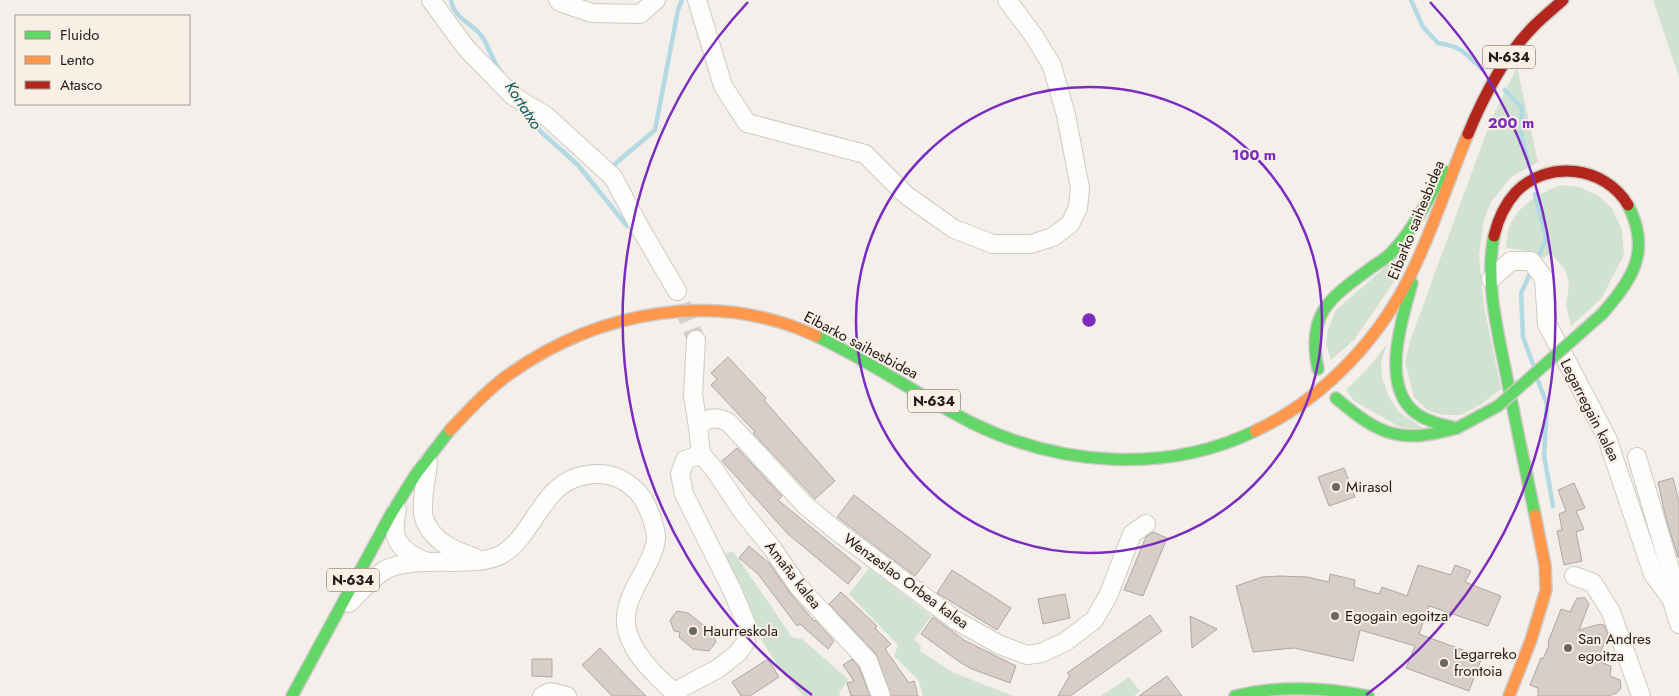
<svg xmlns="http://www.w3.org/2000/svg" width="1679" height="696" font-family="Jost,sans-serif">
<rect width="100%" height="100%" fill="#f4efea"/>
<!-- green -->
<g fill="#d1e3d0">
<path d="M1653,0H1679V77Z"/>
<path d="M1517,67L1538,162L1511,177L1491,202L1484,220L1479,255L1484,306L1501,389L1480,405L1461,415H1442L1427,410L1414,397L1405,362L1410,341L1491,120Z"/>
<path d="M1561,185L1579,187L1597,195L1612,208L1622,230L1624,255L1601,299L1571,326L1566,305L1569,284L1565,270L1551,253L1544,258L1527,251L1506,248C1507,241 1507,234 1509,228C1516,206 1541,192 1561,185Z"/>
<path d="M1416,240L1398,276L1354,340L1331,360L1326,344L1328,329L1336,310Z"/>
<path d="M1388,343L1381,361L1382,377L1388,395L1398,411L1424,429L1400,427L1354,401L1346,390L1367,369Z"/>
<path d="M733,551L792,637L802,639L849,680L839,692L840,696H803L778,666L753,626L719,556Z"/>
<path d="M869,568L932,616L914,639L921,646L920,651L952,672L1013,696H923L919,681L894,656L898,645L849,594Z"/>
<path d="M1129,677L1140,691L1134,696H1101Z"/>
</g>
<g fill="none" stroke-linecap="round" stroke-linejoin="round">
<!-- stream -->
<g stroke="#b3dae2" stroke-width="4.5">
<path d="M451,0C454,20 474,23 483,38C490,49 493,63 502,73"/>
<path d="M1411,0L1423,27L1438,43C1461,46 1466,54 1482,69"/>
<path d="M1505,90L1522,108L1521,133L1529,166"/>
<path d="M530,113L540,131L578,165L627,226"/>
<path d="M609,169L655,130L678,10L682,0"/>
<path d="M1535,194L1546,239L1538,257"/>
<path d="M1530,274L1521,293L1523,337L1533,364"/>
<path d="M1538,381L1547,404L1544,455L1553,506"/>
</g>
</g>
<!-- building -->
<g fill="#d8cdc7" stroke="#aca8a5">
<path d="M728,357L766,398L764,400L835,481L815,499L753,433L755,432L711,385L717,379L711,373Z"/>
<path d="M737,448L782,496L778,500L861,568L848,584L788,534L722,461Z"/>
<path d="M1344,468L1355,497L1329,506L1318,477Z"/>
<path d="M1673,478L1679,502V557H1678L1666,519L1658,482Z"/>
<path d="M1574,483L1585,508L1576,511L1584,529L1576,532L1582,561L1564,565L1557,531L1562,530L1559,514L1566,511L1558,490Z"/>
<path d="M854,495L931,555L915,576L837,517Z"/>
<path d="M1153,532L1167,538L1143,596L1124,590L1146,537Z"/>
<path d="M749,546L769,563L790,593L814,621L815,620L834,641L828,649L800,624L797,626L758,574L739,558Z"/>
<path d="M1418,565L1451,575L1455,565L1471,571L1465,582L1501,596L1488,626L1429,606L1419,634L1482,657L1469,691L1406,668L1415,646L1360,630L1353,661L1294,648L1253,652L1236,586L1262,577L1280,576L1307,577L1329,582L1330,574L1355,580L1354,587L1379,594L1382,587L1407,596Z"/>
<path d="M952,570L1011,608L997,630L937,593Z"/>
<path d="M841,592L877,626L875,628L891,644L885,649L909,683L914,681L918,696H891L876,654L829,604Z"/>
<path d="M1065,594L1070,618L1043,624L1038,599Z"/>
<path d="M1577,598H1585L1589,604L1579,630L1600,624L1604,625L1608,634L1597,661L1611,666L1610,676L1620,680L1621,688L1617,693L1608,696H1538V688L1530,685L1541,658L1543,659L1549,645L1548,642L1561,609L1570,612Z"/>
<path d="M677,611L688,613L712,632L716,642L709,651L693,649L679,637L680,632L674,631L670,620Z"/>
<path d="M1150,615L1162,631L1070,696H1058L1070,675L1067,673Z"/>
<path d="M1190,616L1217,629L1192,648Z"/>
<path d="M933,617L964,640L1016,666L1010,683L972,669L961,663L921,634Z"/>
<path d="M600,648L634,684L646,696H612L582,665Z"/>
<path d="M532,659H552V677L532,676Z"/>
<path d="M768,659L779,677L750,696H741L732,682Z"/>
<path d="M852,659L859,667L870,696H851L847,683L854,681L843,665Z"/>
<path d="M1167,676L1182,696H1139Z"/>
</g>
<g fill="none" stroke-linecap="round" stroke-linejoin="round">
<!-- street-tunnel -->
<path stroke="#d4cfcb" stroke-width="18" stroke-dasharray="18 9" stroke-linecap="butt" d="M682,304L696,340"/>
<defs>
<g id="street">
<path d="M431,0L466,48L513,96L545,115L613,177L639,226L677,291"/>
<path d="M558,0L562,3L592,13L640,14L656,0"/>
<path d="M697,0L723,86L747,123L865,154L906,195L954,229L993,244H1031L1053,237L1070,224L1078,208L1080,188L1066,115L1052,66L1034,36L1007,0"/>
<path d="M1491,279L1511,261H1531L1544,278L1547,324L1607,438L1653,574L1672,600L1679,624"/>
<path d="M696,340L693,395L698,427"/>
<path d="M701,454L698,427C707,417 717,416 729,423L805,505L834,529L957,621L1000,645L1027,655L1041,653L1065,642L1094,620L1108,596L1132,534L1146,524"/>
<path d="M701,454L714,469L742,511L772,548L798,586L868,661L881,696"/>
<path d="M1637,457L1670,569L1672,598"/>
<path d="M428,463C427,477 419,508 425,521C434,542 454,551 474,557"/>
<path d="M397,510C389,540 401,552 427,562"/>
<path d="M1574,576L1593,583L1611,612L1641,696"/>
<path d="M349,603C360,592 371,578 385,570C417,553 476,571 504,553C531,535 541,494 570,480C588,472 610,471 627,483C640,492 646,502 651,516C653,522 655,529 656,535C657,562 623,592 626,624C629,652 657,677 678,696"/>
<path d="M674,692L719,668L739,652L746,641L747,626L732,590L684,494L680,474L685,460L701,454"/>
<path d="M542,696L550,692L567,696"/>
</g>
<g id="fast">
<path d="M1494,236C1485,280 1497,329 1506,373C1515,420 1525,467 1535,515"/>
<path d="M1412,283C1402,319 1379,387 1417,414C1429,422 1443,425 1457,428"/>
<path d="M1602,314C1632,280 1652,251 1628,205"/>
<path d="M816,336C870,361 919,396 972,423C1060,466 1166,474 1255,431"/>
<path d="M1318,369C1306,313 1330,298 1372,267C1378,263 1385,259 1390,254C1413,231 1428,199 1444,171"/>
<path d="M1336,398C1380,436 1400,444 1457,428"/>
<path d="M292,696L391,514L416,474L450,430"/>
<path d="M1235,696C1280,685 1323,687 1368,696"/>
</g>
<g id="slow">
<path d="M450,430C469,410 488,389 511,373C599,311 715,289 816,336"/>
<path d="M1255,431C1327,397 1385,334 1417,261C1436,220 1450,176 1468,134"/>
<path d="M1509,696L1531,640L1546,590L1545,565L1535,515"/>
</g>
<g id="jam">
<path d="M1468,134C1484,95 1504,56 1534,26C1543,17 1553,9 1563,0"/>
<path d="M1494,236C1498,219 1504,205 1516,192C1548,159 1605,166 1628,205"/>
</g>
</defs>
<!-- street casing -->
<use href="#street" stroke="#cecac6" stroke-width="20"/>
<!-- fast casing -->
<use href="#fast" stroke="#cecac6" stroke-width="14"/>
<!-- slow casing -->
<use href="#slow" stroke="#cecac6" stroke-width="14"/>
<!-- jam casing -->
<use href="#jam" stroke="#cecac6" stroke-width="14"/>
<!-- street -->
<use href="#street" stroke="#fdfdfc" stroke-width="18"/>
<!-- fast -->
<use href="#fast" stroke="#63d668" stroke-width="11"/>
<!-- slow -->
<use href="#slow" stroke="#ff974d" stroke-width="11"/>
<!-- jam -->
<use href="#jam" stroke="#b3261e" stroke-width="11"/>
<defs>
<path id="fast-bridge" d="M1457,428L1498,406L1602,314"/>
</defs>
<!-- fast-bridge casing -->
<use href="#fast-bridge" stroke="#cecac6" stroke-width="14" stroke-linecap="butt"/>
<!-- fast-bridge -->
<use href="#fast-bridge" stroke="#63d668" stroke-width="11"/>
</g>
<!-- distance rings -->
<g fill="none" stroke="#7b2cbf" stroke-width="2.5">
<circle cx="1089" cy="320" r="233"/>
<path d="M812 695A466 466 0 0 1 748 2M1430 2A466 466 0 0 1 1366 695"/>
</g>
<!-- markers -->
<g fill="#6a6662" stroke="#f9efe5" stroke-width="2">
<circle cx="1336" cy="487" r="5"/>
<circle cx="1335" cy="616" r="5"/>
<circle cx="693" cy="631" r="5"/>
<circle cx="1568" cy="648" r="5"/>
<circle cx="1444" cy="663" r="5"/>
</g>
<g text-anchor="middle" stroke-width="4" stroke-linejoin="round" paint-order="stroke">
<!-- shield labels -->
<g fill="#f9efe5" stroke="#605b56" stroke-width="1">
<rect x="1483" y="45.5" width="52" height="23" rx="4"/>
<rect x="908" y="389.5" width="52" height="23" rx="4"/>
<rect x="327" y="568.5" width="52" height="23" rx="4"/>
</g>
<g font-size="14" font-weight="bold" fill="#1f1c19">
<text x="1509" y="62">N-634</text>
<text x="934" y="406">N-634</text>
<text x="353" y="585">N-634</text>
</g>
<!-- street labels -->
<g font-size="15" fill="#1f1c19" stroke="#f9efe5">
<text transform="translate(1416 220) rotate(-68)" y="5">Eibarko saihesbidea</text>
<text transform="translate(861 345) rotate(28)" y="5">Eibarko saihesbidea</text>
<text transform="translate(1590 410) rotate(63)" y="5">Legarregain kalea</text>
<text transform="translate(793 575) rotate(52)" y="5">Amaña kalea</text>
<text transform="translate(906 581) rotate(36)" y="5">Wenzeslao Orbea kalea</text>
</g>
<!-- poi labels -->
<g font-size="15" fill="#1f1c19" stroke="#f9efe5" text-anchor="start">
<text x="1346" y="492">Mirasol</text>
<text x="1345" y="621">Egogain egoitza</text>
<text x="703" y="636">Haurreskola</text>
<text x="1578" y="644">San Andres<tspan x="1578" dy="17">egoitza</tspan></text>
<text x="1454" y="659">Legarreko<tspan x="1454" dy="17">frontoia</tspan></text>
</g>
<!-- water labels -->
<g font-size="16" font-style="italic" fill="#035966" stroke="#f9efe5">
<text transform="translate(524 105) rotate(57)" y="6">Kortatxo</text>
</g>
</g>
<circle cx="1089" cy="320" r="8" fill="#7b2cbf" stroke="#f9efe5" stroke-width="2.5"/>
<g font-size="15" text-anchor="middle" font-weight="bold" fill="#7b2cbf" stroke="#f9efe5" stroke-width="4" stroke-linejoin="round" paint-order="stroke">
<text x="1511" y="128">200 m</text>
<text x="1254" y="160">100 m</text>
</g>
<!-- legend -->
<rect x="15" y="15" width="175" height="90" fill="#f9efe5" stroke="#a29b93"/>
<rect x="25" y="31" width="25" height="8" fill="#63d668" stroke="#a29b93"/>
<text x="60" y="40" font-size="15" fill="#1f1c19">Fluido</text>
<rect x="25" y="56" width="25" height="8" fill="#ff974d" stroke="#a29b93"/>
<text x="60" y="65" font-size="15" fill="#1f1c19">Lento</text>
<rect x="25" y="81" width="25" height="8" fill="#b3261e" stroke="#a29b93"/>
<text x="60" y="90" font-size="15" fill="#1f1c19">Atasco</text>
</svg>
